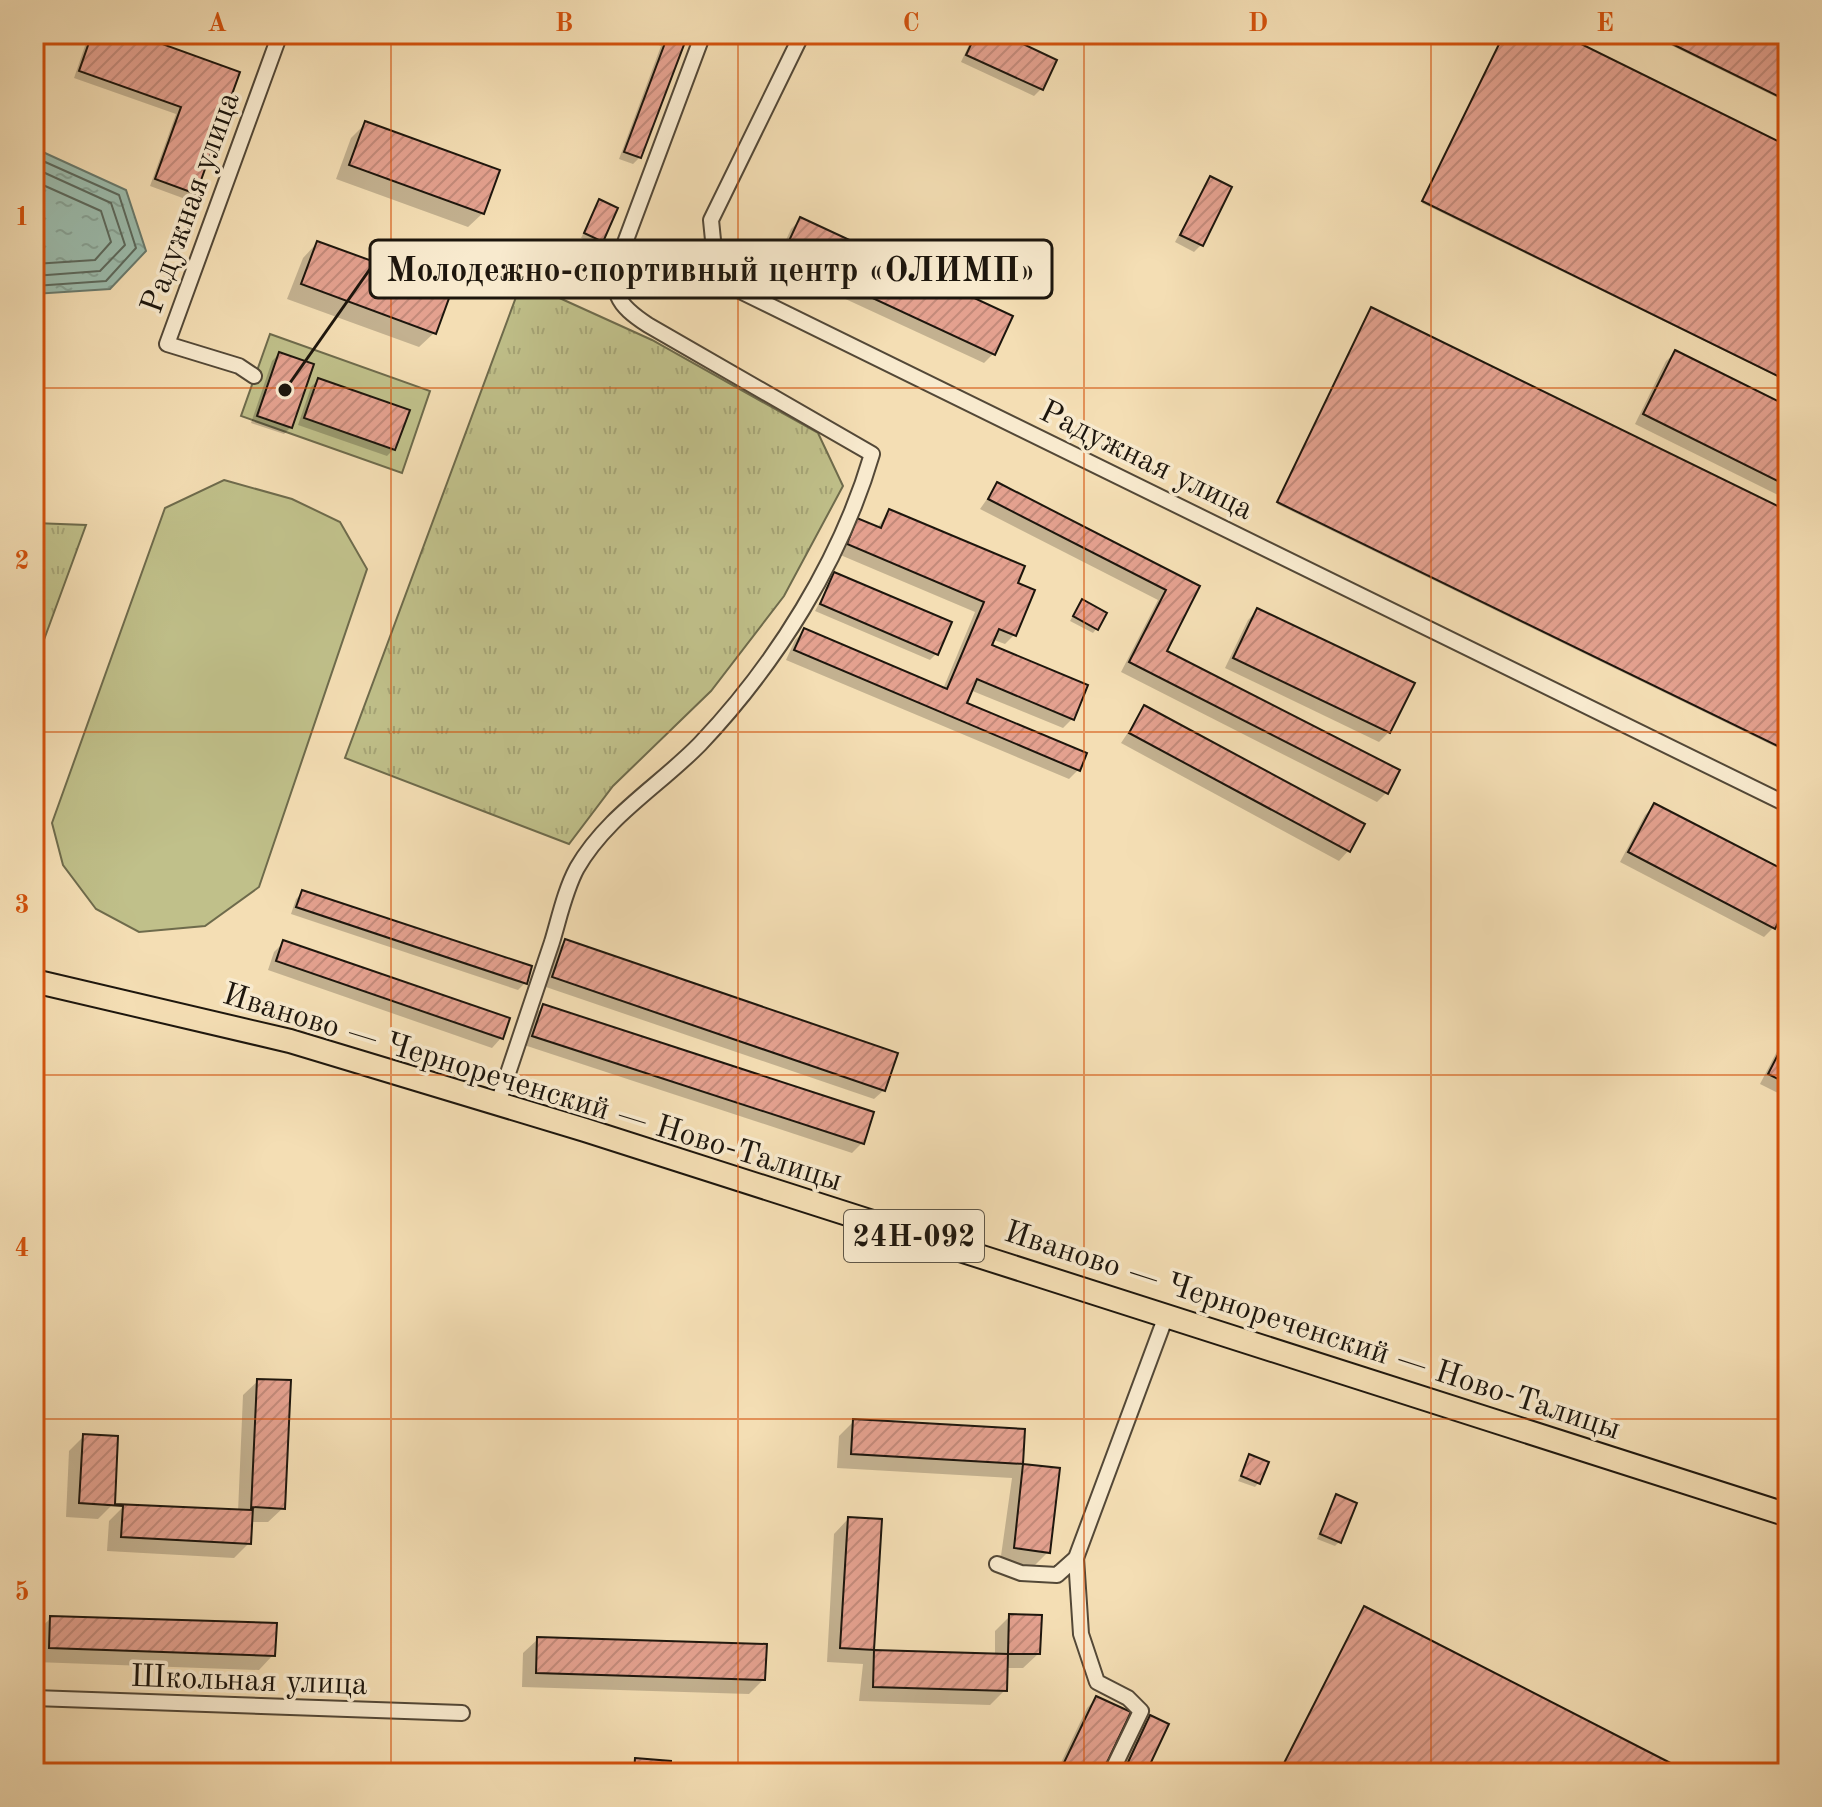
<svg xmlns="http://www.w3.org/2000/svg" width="1822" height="1807" font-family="'Old Standard TT',serif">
<defs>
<pattern id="grass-tufts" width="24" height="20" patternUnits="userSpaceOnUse" patternTransform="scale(2)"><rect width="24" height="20" fill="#c0c08a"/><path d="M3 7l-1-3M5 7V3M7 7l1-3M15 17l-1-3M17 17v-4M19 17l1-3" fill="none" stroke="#a5a476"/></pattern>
<pattern id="water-ripples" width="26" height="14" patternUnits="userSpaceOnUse" patternTransform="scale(2)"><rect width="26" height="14" fill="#9cbcad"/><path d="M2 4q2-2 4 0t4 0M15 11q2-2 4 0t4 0" fill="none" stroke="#86a194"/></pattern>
<pattern id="building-hatch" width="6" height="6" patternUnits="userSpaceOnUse" patternTransform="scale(2)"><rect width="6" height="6" fill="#e4a18f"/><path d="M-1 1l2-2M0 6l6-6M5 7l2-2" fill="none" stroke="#c38a7a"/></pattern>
</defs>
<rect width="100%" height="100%" fill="#f4deb4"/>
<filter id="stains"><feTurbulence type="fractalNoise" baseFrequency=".0025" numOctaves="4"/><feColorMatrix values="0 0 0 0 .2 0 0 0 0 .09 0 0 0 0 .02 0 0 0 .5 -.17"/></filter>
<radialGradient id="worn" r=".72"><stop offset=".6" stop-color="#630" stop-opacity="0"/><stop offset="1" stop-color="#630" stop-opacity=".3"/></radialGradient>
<!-- grass -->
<g fill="url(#grass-tufts)" stroke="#6e6b4c" stroke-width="2">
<path d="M522,281L652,340L818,433L843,486L784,596L711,691L613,786L569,844L345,758Z"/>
<path d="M34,523L86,525L34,667Z"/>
</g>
<!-- garden -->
<g fill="#c0c08a" stroke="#6e6b4c" stroke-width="2">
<path d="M270,334L430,391L402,473L241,416Z"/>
<path d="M224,480L292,499L340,522L367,569L259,887L205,926L139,932L96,909L63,865L52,823L165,508Z"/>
</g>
<!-- water -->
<path fill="url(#water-ripples)" stroke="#697a6d" stroke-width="2" d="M34,148L126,190L146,251L110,289L34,294Z"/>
<!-- shadow -->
<g fill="#0003">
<path d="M89,34H151L148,41L238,73L195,193L188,200L150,186L176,114L74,78Z"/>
<path d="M649,34H689L640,157L633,164L619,159L661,46L646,40Z"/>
<path d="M974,34H997L1054,61L1041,89L1034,96L961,62Z"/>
<path d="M1505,34H1556L1788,148V382L1422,203Z"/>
<path d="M1648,34H1788V103Z"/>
<path d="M366,123L483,213L468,227L336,179L351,138Z"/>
<path d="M1210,178L1201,245L1194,252L1175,242Z"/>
<path d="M599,201L601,241L597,245L581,238Z"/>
<path d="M801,219L993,354L984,363L774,266L791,229Z"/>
<path d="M317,243L434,333L419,347L287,299L303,258Z"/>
<path d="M1370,311L1788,513V753L1277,504Z"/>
<path d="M1676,352L1788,408V500L1635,424L1666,361Z"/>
<path d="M279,354L291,427L284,434L251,423L272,361Z"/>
<path d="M318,380L394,449L387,456L298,425L311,387Z"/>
<path d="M997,485L1197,587L1164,652L1386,793L1377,802L1121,672L1158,600L980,509Z"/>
<path d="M889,511L1016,584L1014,635L1005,644L994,640L990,646L1072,719L1063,728L970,690L964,704L1078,770L1069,779L786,660L795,640L804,631L943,689L975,612L838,554L848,530L858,520L877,528Z"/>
<path d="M835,574L937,653L930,660L815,611Z"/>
<path d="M1078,606L1097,628L1093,633L1070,621Z"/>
<path d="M1258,610L1389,732L1379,742L1225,668L1248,620Z"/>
<path d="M1145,707L1348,851L1339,861L1121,743Z"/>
<path d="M1655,805L1788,875V899L1774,927L1764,937L1620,862L1645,815Z"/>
<path d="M303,892L525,983L518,990L291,914L296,899Z"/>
<path d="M565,941L884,1090L874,1099L543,986L556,951Z"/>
<path d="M284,942L501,1038L492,1048L268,970L274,952Z"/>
<path d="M544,1006L872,1113L862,1143L852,1153L524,1045L534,1015Z"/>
<path d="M1788,1030V1098L1760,1084Z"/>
<path d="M258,1381L283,1508L268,1522H250L249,1543L234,1558L107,1551L109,1521L124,1506L238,1512L243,1395Z"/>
<path d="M854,1421L1021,1463L1019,1465L1058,1470L1048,1552L1034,1566L1000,1563L1012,1478L837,1468L839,1436Z"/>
<path d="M84,1436L113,1504L98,1519L66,1517L69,1451Z"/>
<path d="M1250,1457L1259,1482L1255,1487L1238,1481Z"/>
<path d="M1336,1497L1339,1542L1335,1546L1317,1539Z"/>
<path d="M848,1519L872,1649L870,1651L995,1655V1631L1010,1616L1038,1654L1023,1668H1006L1005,1690L990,1705L859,1701L863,1664L827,1662L834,1534Z"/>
<path d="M51,1618L273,1655L259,1670L35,1662L36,1632Z"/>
<path d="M538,1639L764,1679L749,1694L522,1687L523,1653Z"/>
<path d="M1097,1698L1099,1773H1056L1087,1708Z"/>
<path d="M1150,1718L1144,1773H1119L1140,1727Z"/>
<path d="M636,1760L668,1773H628Z"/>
</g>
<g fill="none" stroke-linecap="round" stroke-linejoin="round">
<!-- shore -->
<g stroke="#5c695d" stroke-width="2">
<path d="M34,157L119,195L136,248L106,281L34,286"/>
<path d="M34,168L111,203L125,245L100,271L34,276"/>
<path d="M34,181L101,211L111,242L95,260L34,264"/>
</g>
</g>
<!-- building -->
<g fill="url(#building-hatch)" stroke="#1d160d" stroke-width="2">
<path d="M92,34H153L151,40L240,72L196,194L155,179L181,107L79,71Z"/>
<path d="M664,34H691L688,43Z"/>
<path d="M976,34H1002L1057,60L1043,90L966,55Z"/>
<path d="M1504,34H1561L1788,146V381L1422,201Z"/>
<path d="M1652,34H1788V101Z"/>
<path d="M668,35L685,42L641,158L624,152Z"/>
<path d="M365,121L500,170L484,214L349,165Z"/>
<path d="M1210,176L1232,187L1203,246L1180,235Z"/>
<path d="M599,199L618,208L603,242L584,233Z"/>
<path d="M800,217L1013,316L995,355L782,256Z"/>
<path d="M317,241L452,290L436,334L301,284Z"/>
<path d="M1371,307L1788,511V751L1277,502Z"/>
<path d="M1675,350L1788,406V486L1643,414Z"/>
<path d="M279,352L314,364L292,428L257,416Z"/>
<path d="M318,378L410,410L395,450L304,418Z"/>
<path d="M997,482L1200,586L1167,651L1400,770L1388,794L1129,662L1166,590L988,499Z"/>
<path d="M889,509L1025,566L1018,583L1035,590L1016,636L999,629L992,645L1088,685L1074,720L977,679L967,703L1087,753L1080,771L794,650L804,628L947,689L984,602L847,544L857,518L881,528Z"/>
<path d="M834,572L952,622L938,655L820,604Z"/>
<path d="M1082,599L1107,613L1098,630L1073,616Z"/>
<path d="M1257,608L1415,683L1390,733L1233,658Z"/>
<path d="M1144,705L1365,824L1350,852L1129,733Z"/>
<path d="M1654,803L1788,872V904L1775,929L1628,852Z"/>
<path d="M302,890L532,966L527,984L296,907Z"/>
<path d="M565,939L898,1053L885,1091L552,977Z"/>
<path d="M283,940L510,1018L503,1039L276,961Z"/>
<path d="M543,1004L874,1112L864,1144L532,1036Z"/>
<path d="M1788,1035V1084L1768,1074Z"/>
<path d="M257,1379L291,1380L285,1509L253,1507L251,1544L121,1537L123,1506L79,1503L83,1434L118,1436L115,1504L251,1510Z"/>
<path d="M853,1419L1025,1429L1023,1464L851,1454Z"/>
<path d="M1249,1454L1269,1462L1260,1484L1241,1476Z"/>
<path d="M1023,1464L1060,1468L1050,1553L1014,1548Z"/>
<path d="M1336,1494L1357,1503L1341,1543L1320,1534Z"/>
<path d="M848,1517L882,1519L874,1650L840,1648Z"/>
<path d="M1364,1606L1690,1773H1279Z"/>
<path d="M1009,1614L1042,1615L1040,1654H1008Z"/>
<path d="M50,1616L277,1623L275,1656L49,1648Z"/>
<path d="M537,1637L767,1644L765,1680L536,1673Z"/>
<path d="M874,1650L1008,1654L1007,1691L873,1687Z"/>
<path d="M1096,1696L1131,1712L1102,1773H1059Z"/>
<path d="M1150,1715L1169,1724L1146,1773H1123Z"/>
<path d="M635,1758L671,1761L670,1773H634Z"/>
</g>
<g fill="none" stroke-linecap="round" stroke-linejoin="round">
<defs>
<g id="street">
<path d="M802,34L711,220L715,260L722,275L742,292L1788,805"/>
<path d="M254,376L239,366L167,344L280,34"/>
<path d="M498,1103C516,1050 534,996 552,942C559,919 565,890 577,868C607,816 659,786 700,744C776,664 841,560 872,454L648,325C616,304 610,293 620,256L703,34"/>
<path d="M1076,1558L1081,1634L1097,1682L1128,1698L1141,1711L1111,1773"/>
<path d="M997,1564L1021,1573L1057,1575L1076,1558L1166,1316"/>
<path d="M34,1698L462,1713"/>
</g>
<path id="primary" d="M34,981L290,1041L585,1130L1788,1515"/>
</defs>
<!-- street casing -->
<use href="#street" stroke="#534837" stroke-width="18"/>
<!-- primary casing -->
<use href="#primary" stroke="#1d160d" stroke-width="26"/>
<!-- street -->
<use href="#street" stroke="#f8eace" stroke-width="14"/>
<!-- primary -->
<use href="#primary" stroke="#f4deb4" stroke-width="22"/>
</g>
<!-- grid -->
<path fill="none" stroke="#d4520c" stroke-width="2" stroke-opacity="0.55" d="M391,34V1773M738,34V1773M1084,34V1773M1431,34V1773M34,388H1788M34,732H1788M34,1075H1788M34,1419H1788"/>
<g text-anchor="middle" stroke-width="7" stroke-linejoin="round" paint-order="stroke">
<!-- shield labels -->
<rect fill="#f8eace" stroke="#5f5647" stroke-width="2" x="844" y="1210" width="140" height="52" rx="6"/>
<g font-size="30" font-weight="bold" fill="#1d160d">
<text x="914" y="1246">24Н-092</text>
</g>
<!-- street labels -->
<g font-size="32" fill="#1d160d" stroke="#f8eace">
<text transform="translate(189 202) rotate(-70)" y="11">Радужная улица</text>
<text transform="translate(1147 459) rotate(26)" y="11">Радужная улица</text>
<text transform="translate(533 1086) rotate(17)" y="11">Иваново — Чернореченский — Ново-Талицы</text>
<text transform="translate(1313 1329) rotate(18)" y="11">Иваново — Чернореченский — Ново-Талицы</text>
<text transform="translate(249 1679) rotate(2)" y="11">Школьная улица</text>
</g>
</g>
<!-- callouts -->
<path fill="none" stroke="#1d160d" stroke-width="3" d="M285 390L370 269"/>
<circle fill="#1d160d" stroke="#f8eace" stroke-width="3" cx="285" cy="390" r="8"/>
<rect fill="#f8eace" stroke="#1d160d" stroke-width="3" x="370" y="240" width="682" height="58" rx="8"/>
<g font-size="34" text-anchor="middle" font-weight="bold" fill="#1d160d">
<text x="711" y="281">Молодежно-спортивный центр «ОЛИМП»</text>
</g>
<!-- margin -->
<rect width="1822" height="1807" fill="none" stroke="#f4deb4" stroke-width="88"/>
<rect x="44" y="44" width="1734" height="1719" fill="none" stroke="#d4520c" stroke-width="3"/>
<g font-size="26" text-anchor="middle" font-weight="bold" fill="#d4520c">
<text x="217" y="31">A</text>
<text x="564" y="31">B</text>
<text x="911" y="31">C</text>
<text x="1258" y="31">D</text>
<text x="1605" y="31">E</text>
<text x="22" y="225">1</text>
<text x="22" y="569">2</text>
<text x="22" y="913">3</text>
<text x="22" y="1256">4</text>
<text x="22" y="1600">5</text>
</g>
<rect width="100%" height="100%" filter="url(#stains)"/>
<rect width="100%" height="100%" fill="url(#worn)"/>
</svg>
